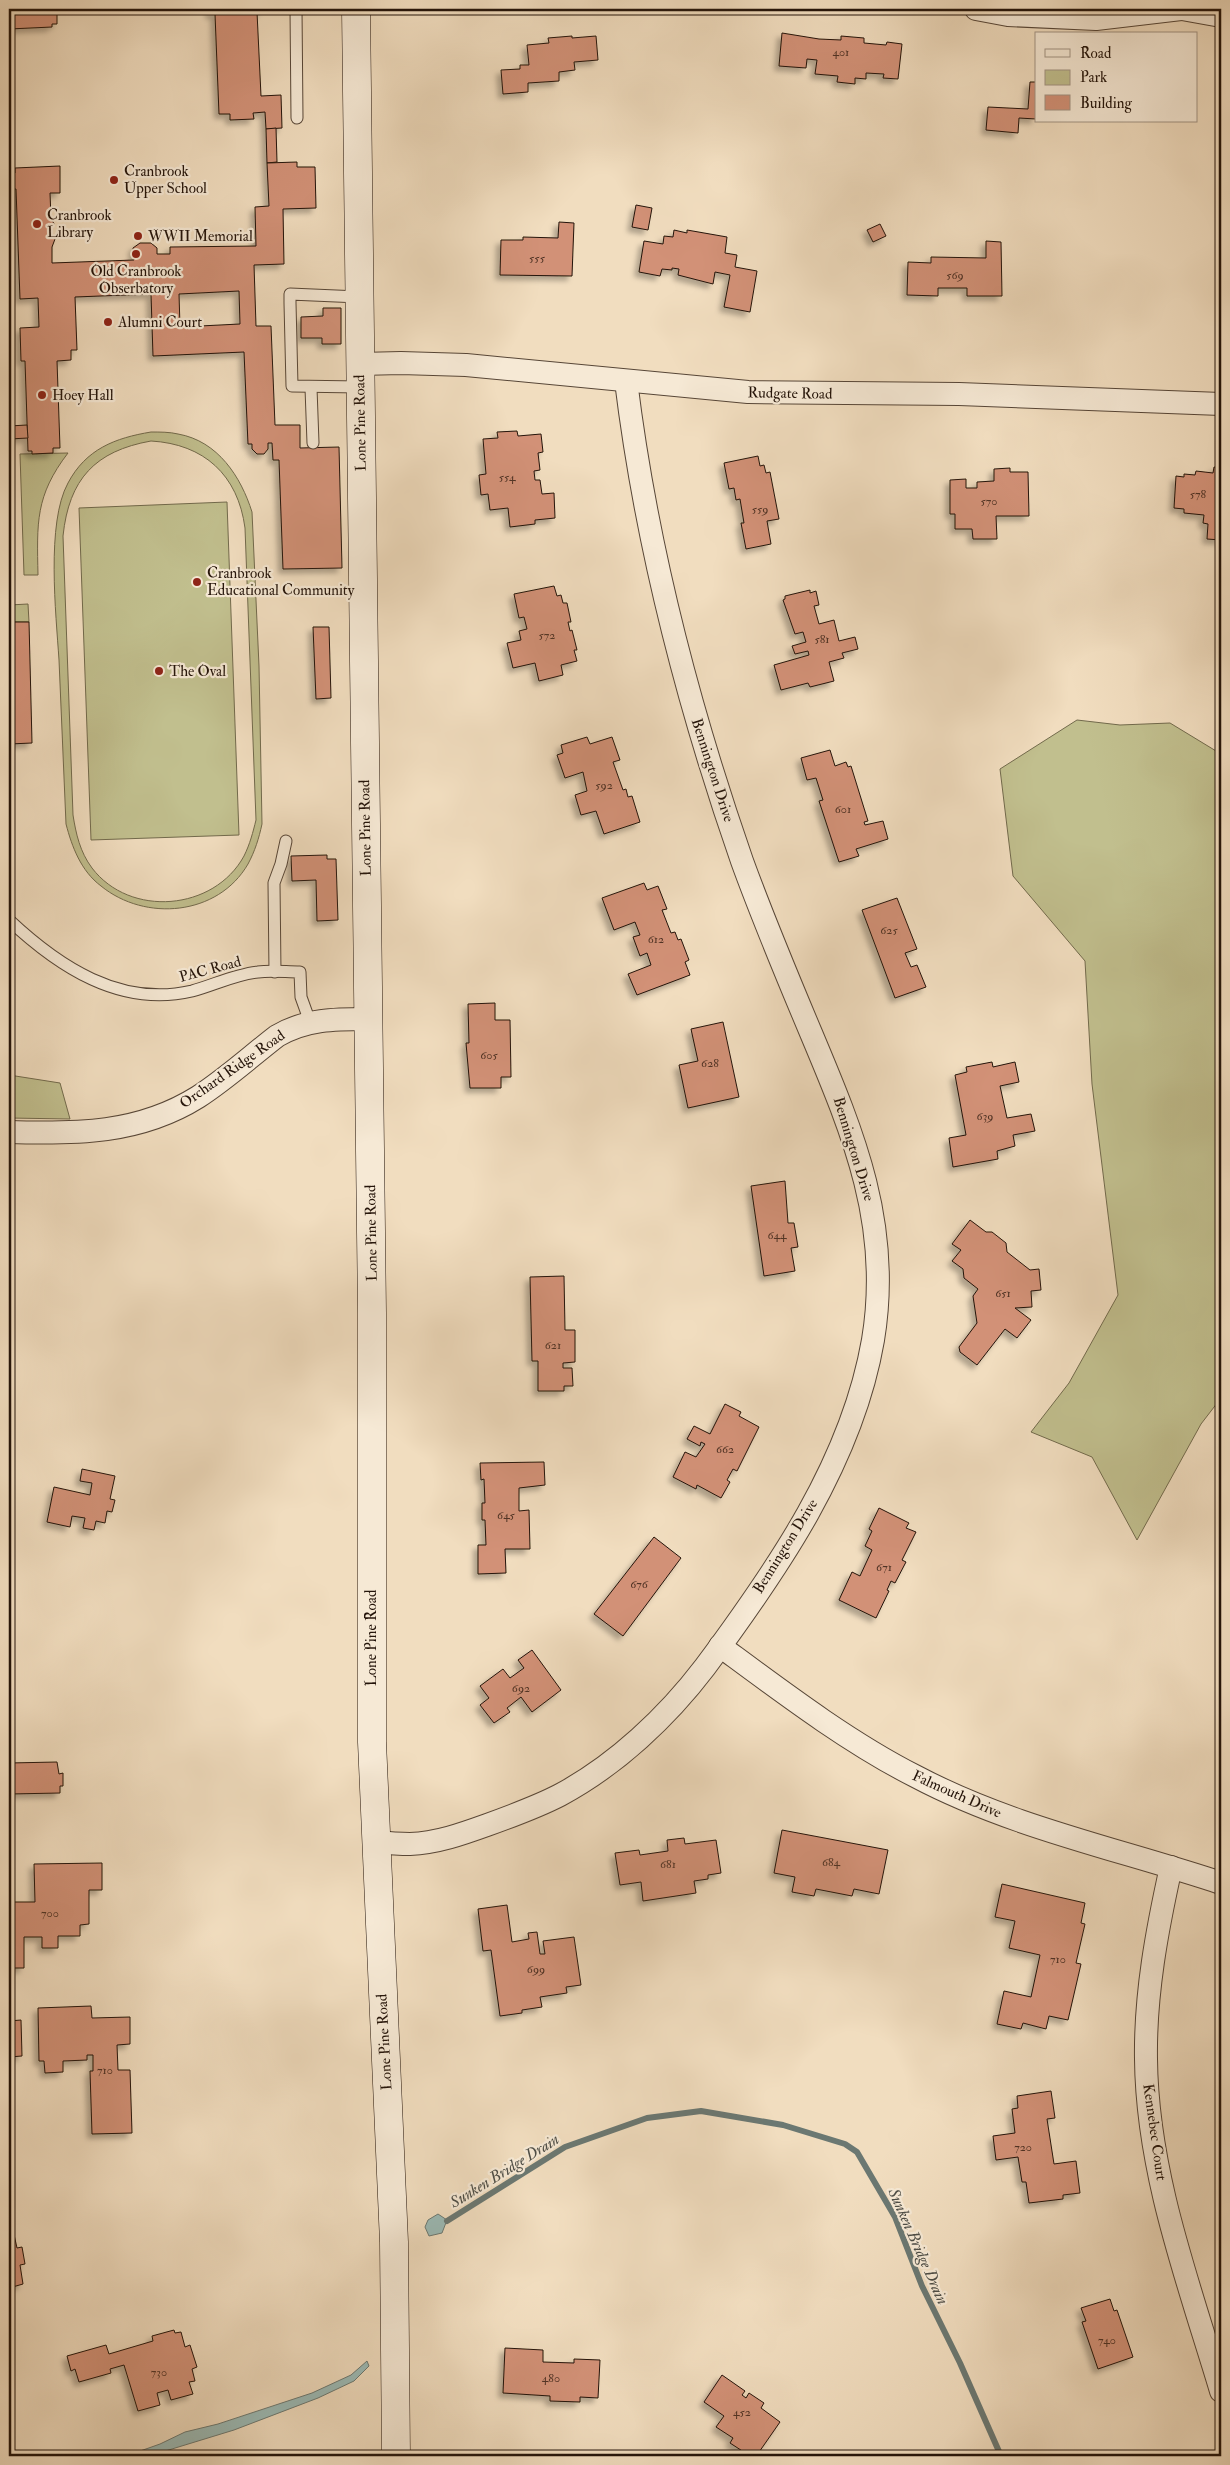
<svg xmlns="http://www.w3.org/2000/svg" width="1230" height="2465" font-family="'IM FELL Double Pica',serif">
<defs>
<filter id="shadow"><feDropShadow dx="-4.5" dy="4.5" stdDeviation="2.5" flood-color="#0004"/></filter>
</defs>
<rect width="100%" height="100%" fill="#f1ddbf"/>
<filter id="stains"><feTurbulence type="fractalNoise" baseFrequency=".004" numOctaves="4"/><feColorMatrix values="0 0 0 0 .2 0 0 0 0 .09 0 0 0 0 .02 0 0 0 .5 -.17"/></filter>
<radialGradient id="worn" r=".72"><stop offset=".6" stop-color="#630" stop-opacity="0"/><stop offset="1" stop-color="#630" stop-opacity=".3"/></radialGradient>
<!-- green -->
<g fill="#c1bf8e" stroke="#726a4c" fill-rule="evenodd">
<path d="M151,432C160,432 170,432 178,434C218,441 241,477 252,512L259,666L262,824C259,838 255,851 248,864C218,916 145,922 101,886C81,871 72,847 66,824C64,769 61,715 59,660C56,614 46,523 68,483C86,449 115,438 151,432ZM151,441C204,444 238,475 245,528L256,820C253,832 250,844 244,856C214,911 130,918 92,868C80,852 76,834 73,815L63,536C69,479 95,451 151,441Z"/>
<path d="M68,453C35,496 37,523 38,575H24L20,454Z"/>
<path d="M227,502L239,835L91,840L79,508Z"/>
<path d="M28,604L29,622H9V605Z"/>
<path d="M1077,720L1120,725L1170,723L1221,754V1398L1201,1424L1137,1540L1092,1457L1031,1432L1069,1383L1118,1295L1092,1084L1085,961L1013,876L1000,769Z"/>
<path d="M9,1075L60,1083L70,1119L9,1118Z"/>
</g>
<!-- water -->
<g fill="#9bbbb7" stroke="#6b7872">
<path d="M438,2214L447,2220L442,2233L429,2236L425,2227L428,2220Z"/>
<path d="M367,2361L369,2366L354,2381L318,2398L234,2430L149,2456H126L160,2444L185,2432L218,2424L312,2393L351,2375Z"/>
</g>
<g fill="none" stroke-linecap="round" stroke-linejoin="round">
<!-- stream -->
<path stroke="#6b7872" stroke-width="6" d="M447,2221L565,2147L647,2118L701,2111L783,2125L845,2144L857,2152L895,2217L922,2286L960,2363L1001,2456"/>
</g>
<!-- building -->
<g fill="#d29177" stroke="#24140a" fill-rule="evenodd" filter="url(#shadow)">
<path d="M9,9H57V24H52V27L9,29Z"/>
<path d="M210,9H264L263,11L257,12L261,96L281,95L282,128L266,129L265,112L253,113L254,119L230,120V114H219L215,14H210Z"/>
<path d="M782,33L819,39L841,40V36L864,38V43L886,45L887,42L902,44L898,79L883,78L884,74L866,73V79L855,78V84L837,82L838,76L815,74L817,60L807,59L806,68L779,66Z"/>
<path d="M572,36V38L596,36L598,60L574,62L575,70L559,72V81L528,83V92L503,94L501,70L520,69V65H529L527,45L549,43L548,38Z"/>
<path d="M1030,82H1036V119L1019,118L1018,133L986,130L988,107L1028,109Z"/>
<path d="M276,128L277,162L267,163L266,129Z"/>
<path d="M297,162V167H315L316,208L283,209L284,264L254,265L256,326H271L275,425H300V448L339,447L342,568L283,569L279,460H273L272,443H268V449L264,454H257L252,449V444H248L244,352L153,356L151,294L75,297L77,350H71V360L57,361L60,448H53V453L32,454V451H28L25,361H21L20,328L39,327L38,298L20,299L16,189H9V173H15V168L60,166V193H50L51,218L54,224L51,228V237L55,239L52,247V263L134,260L133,248L140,243H151L157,248V254H170V247L256,246L255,207L269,206L267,163ZM239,291L240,324L180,327L179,294Z"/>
<path d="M636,205L652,208L648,230L632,227Z"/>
<path d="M559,222L574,223L572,276L500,275L501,240H523V237L558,238Z"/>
<path d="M880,224L886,236L873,242L867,230Z"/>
<path d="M674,230L687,233V230L727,237L725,253L737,255L735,267L757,271L750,312L724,307L730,275L715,272L713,284L678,275L679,269L672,268V270L662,269L660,276L639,272L644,241L663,244L664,236L673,237Z"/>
<path d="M986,241L1001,242L1002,296H967V288H938V296L907,295L908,262L931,263V257L986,258Z"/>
<path d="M323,308H341V344H322V338H301V317L323,316Z"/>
<path d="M27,425L28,438L9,439V426Z"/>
<path d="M517,431L518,436L541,434L543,452L538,453L540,470L534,471L535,480H540L542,494L554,493L555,518L535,520V524L510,527L508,508L490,510L488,494L481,495L479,475L486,474L483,439L498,438L497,432Z"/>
<path d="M758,456L760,466L764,465L766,473L770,472L779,519L767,521L771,544L746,549L741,523H744L740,499L736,500L734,488L729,489L724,463Z"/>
<path d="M1214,467L1221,468V540L1207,539L1208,524L1203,523L1204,515L1184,513V509L1174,508L1176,476L1184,477V474L1195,475L1196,471L1213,473Z"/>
<path d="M1010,468V472H1028L1029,516H996L997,539H973L972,529H955V514H950V480L966,479V488H977V482L994,481V469Z"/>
<path d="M554,586L557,596L561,595L563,603H567L571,622H568L570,631L572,630L577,650H574L577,661L561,665L563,675L539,681L535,663L513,668L507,643L521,640L519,631L527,629L524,617L519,618L514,594Z"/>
<path d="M810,590V593L816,591L819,605L814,606L819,624L834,620L839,641L855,637L858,649L842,653L844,658L829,662L834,681L810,687L808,683L781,690L774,665L809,655L808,651L795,654L792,646L806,642L803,632L795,634L783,600L785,599V596Z"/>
<path d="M9,622H29L32,743L9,744Z"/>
<path d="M313,627H329L331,698L316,699Z"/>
<path d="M587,737L590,744L612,737L620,760L613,762L623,790L626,789L628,797L632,796L640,822L604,834L596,811L581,815L575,795L587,791L583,772L565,778L557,755L563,753L561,745Z"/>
<path d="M830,750L835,766L846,762L848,767L851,766L868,821L864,822L865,825L883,821L888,839L856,849L859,856L839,862L819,801L823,800L816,778L807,780L801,758Z"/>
<path d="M327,855V859H336L338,920L317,921L316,880L292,881L291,856Z"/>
<path d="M644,883L647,890L658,886L667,909L662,910L671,933L675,932L678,940L681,939L689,960L685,962L690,975L637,995L628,974L651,965L647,953L640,956L633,937L640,935L635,922L614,930L602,898Z"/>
<path d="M897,898L917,949L905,953L911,967L917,965L926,987L895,998L862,910Z"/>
<path d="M495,1003V1020H510L511,1077H501V1088H470L466,1043H469L468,1004Z"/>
<path d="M723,1022L739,1097L688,1108L679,1065L698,1061L691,1029Z"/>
<path d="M992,1062L993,1067L1015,1062L1019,1082L1000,1086L1007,1118L1031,1114L1035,1131L1013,1135L1015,1146L997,1151L998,1159L953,1167L949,1138L966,1135L955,1075L967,1072L966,1067Z"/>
<path d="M785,1181L788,1223H794L798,1247L791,1248L795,1271L764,1276L751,1186Z"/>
<path d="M970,1220L986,1232H992L1006,1243L1007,1252L1030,1270L1039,1269L1041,1290L1031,1291L1032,1307L1015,1308L1031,1320L1017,1338L1005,1329L977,1365L960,1352L959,1347L977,1323L973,1296L978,1289L964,1278L963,1269L952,1261L961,1250L952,1244Z"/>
<path d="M564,1276L565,1330H575V1362L563,1363V1368H572L573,1386H564V1391H538V1361H532L530,1277Z"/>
<path d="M725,1404L741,1412L739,1416L759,1427L737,1471L733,1469L727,1480L730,1482L721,1498L697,1485L696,1489L673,1477L685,1452L696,1457L705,1444L701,1442L700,1446L687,1439L694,1426L710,1434Z"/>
<path d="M544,1462L545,1485L519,1488V1511L529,1510L530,1549H505L506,1573L478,1574V1545H486L485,1520H482V1503H485L484,1479L481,1480L480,1463Z"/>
<path d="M82,1469L115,1476L110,1499L115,1500L112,1512L107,1511L105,1523L96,1521L94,1530L83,1528L85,1518L72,1516L70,1527L47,1522L54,1487L90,1495L92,1483L80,1481Z"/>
<path d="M879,1508L909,1523L906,1528L916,1532L902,1560L906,1562L895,1583L891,1581L887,1590L889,1591L876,1618L839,1600L852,1572L860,1576L872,1550L865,1546L872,1531L869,1529Z"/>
<path d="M654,1537L681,1558L623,1636L594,1614Z"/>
<path d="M532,1650L561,1690L532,1712L521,1697L507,1708L510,1712L494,1723L480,1705L489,1698L480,1686L503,1669L510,1678L524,1668L518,1660Z"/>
<path d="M57,1762L59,1774L63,1773V1786H60V1793L9,1794V1763Z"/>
<path d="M782,1830L888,1850L879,1894L854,1889L852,1896L816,1889L814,1896L792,1892L795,1877L774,1873Z"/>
<path d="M684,1838L685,1844L716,1840L721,1873L708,1875V1879L694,1881L696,1893L643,1901L641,1882L620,1885L615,1853L639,1850L640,1855L668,1851L667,1840Z"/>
<path d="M102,1863V1890H89V1924L80,1925V1936H58V1948H42V1937H24V1968H9V1931H12V1902H35L34,1864Z"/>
<path d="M1002,1884L1085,1903L1081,1923L1085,1924L1076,1963L1081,1964L1068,2020L1049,2016L1046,2029L1023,2023L1021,2029L997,2024L1004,1991L1031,1997L1040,1955L1009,1948L1015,1921L995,1917Z"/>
<path d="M507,1905L512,1942L529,1939L528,1933L537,1932L540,1954H545L543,1941L574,1937L581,1985L566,1987L567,1993L540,1997L542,2007L522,2010V2013L500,2016L491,1950L483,1951L478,1909Z"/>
<path d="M91,2006L92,2018L130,2017V2044L117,2045L118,2070H130L132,2133L92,2134L90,2071H93V2055H87V2060L63,2061V2072L45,2073L44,2061H39L38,2008Z"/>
<path d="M21,2020L22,2056L9,2057V2021Z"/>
<path d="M1051,2091L1055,2118L1047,2119L1054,2164L1076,2161L1080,2193L1063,2195V2199L1029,2203L1026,2182H1022L1018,2157L996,2160L993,2136L1015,2133L1012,2109L1018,2108L1017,2096Z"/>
<path d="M9,2212L17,2248L22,2247L25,2264L20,2265L23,2284L9,2288Z"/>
<path d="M1110,2299L1114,2311L1117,2310L1133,2357L1098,2369L1082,2322L1086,2321L1081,2308Z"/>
<path d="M174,2330L175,2333L181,2332L185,2347L190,2345L197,2367L192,2369L195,2381L189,2382L193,2394L171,2400L168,2390L157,2393L160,2405L138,2411L124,2365L110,2369L111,2373L79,2382L75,2369L71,2371L67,2356L106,2345L109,2354L153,2341L152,2336Z"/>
<path d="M505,2348L543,2350V2362L574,2363V2359L600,2360L598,2398L580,2397V2402L550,2401V2396L503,2393Z"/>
<path d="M722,2375L745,2391L742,2395L746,2398L749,2393L764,2403L761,2408L780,2422L757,2455L750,2456L730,2443L733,2438L716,2427L724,2416L704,2402Z"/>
</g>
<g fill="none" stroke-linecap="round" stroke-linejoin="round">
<defs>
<g id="lane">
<path d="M296,9L297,118"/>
<path d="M359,297L290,294V303L292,386L360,387"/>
<path d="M311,388L313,443"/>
<path d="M9,920C58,966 120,1008 192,991C214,985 236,974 258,972C271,970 286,972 300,972L301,997L310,1022"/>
<path d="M275,972L274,883L281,864L286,841"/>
</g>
<g id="street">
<path d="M976,9L1008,15L1096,19L1181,9"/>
<path d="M1182,9L1221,16"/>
<path d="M360,364L401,363L466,365L748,392L959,394L1221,404"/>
<path d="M9,1132C76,1134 139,1134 198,1097C226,1079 251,1056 277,1036C306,1019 335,1019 367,1019"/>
<path d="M720,1646C781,1691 848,1742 915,1776C1011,1827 1119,1849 1221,1883"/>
<path d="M375,1842C386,1843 398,1844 410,1844C437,1843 462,1834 487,1825C512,1816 537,1807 560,1795C616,1765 667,1717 705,1667C777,1570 852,1462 873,1340C892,1226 854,1135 811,1033C787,976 763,919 742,861C688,706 646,544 626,381"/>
<path d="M1171,1867C1157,1930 1145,1994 1146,2059C1147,2173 1189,2284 1221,2391"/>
</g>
<path id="secondary" d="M356,9L372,1313V1742L394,2242L396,2456"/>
</defs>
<!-- lane casing -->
<use href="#lane" stroke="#574637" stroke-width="13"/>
<!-- street casing -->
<use href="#street" stroke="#574637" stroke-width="24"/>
<!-- secondary casing -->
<use href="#secondary" stroke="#24140a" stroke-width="29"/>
<!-- lane -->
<use href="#lane" stroke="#f6e9d5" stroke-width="11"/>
<!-- street -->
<use href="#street" stroke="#f6e9d5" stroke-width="22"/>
<!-- secondary -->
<use href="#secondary" stroke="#f6e9d5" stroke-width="28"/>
</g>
<!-- markers -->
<g fill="#8f2418" stroke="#f6e9d5" stroke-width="2">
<circle cx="114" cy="180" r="5"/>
<circle cx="37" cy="224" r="5"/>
<circle cx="138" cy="236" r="5"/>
<circle cx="136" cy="254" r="5"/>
<circle cx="108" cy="322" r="5"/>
<circle cx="42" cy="395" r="5"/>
<circle cx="197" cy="582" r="5"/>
<circle cx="159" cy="671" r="5"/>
</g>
<g text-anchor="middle" stroke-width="4.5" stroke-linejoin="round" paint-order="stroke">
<!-- number labels -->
<g font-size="12" fill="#503325">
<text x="841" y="56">401</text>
<text x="537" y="262">555</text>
<text x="955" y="279">569</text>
<text x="507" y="481">554</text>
<text x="1198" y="498">578</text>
<text x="989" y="505">570</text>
<text x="760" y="513">559</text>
<text x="547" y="639">572</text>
<text x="822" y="643">581</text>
<text x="604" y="789">592</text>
<text x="843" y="813">601</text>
<text x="889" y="934">625</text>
<text x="656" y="943">612</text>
<text x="489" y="1059">605</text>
<text x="710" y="1067">628</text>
<text x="985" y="1120">639</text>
<text x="777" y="1239">644</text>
<text x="1003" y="1297">651</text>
<text x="553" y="1349">621</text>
<text x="725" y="1453">662</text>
<text x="506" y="1519">645</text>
<text x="884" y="1571">671</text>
<text x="639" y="1588">676</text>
<text x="521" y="1692">692</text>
<text x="831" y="1866">684</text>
<text x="668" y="1868">681</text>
<text x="50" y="1917">700</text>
<text x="1058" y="1963">710</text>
<text x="536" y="1973">699</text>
<text x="105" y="2074">710</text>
<text x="1023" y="2151">720</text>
<text x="1107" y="2344">740</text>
<text x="159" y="2376">730</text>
<text x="551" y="2382">480</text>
<text x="742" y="2416">452</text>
</g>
<!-- poi labels -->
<g font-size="15" fill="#24140a" stroke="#f6e9d5" text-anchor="start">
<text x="124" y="176">Cranbrook<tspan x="124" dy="17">Upper School</tspan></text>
<text x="47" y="220">Cranbrook<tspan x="47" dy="17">Library</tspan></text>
<text x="148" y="241">WWII Memorial</text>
<text x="136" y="276" text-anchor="middle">Old Cranbrook<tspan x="136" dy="17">Obserbatory</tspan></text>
<text x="118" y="327">Alumni Court</text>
<text x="52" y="400">Hoey Hall</text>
<text x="207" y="578">Cranbrook<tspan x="207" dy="17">Educational Community</tspan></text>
<text x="169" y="676">The Oval</text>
</g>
<!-- street labels -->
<g font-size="15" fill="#24140a" stroke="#f6e9d5">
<text transform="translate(790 393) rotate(1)" y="5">Rudgate Road</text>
<text transform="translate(360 423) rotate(-91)" y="5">Lone Pine Road</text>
<text transform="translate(713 770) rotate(72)" y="5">Bennington Drive</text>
<text transform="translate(365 828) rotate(-91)" y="5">Lone Pine Road</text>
<text transform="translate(210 969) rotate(-15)" y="5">PAC Road</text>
<text transform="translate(232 1069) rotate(-35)" y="5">Orchard Ridge Road</text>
<text transform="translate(854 1149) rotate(73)" y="5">Bennington Drive</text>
<text transform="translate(371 1233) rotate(-91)" y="5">Lone Pine Road</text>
<text transform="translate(785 1546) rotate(-58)" y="5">Bennington Drive</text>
<text transform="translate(371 1638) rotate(-90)" y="5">Lone Pine Road</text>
<text transform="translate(957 1794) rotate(24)" y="5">Falmouth Drive</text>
<text transform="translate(384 2042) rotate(-93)" y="5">Lone Pine Road</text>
<text transform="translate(1155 2132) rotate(82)" y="5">Kennebec Court</text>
</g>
<!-- water labels -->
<g font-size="16" font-style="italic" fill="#4e4e47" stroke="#f6e9d5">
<text transform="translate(504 2170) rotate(-32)" y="6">Sunken Bridge Drain</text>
<text transform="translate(919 2246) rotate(66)" y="6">Sunken Bridge Drain</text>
</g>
</g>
<!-- margin -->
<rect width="1230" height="2465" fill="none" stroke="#f1ddbf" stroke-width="30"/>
<rect x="10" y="10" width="1210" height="2445" fill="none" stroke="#24140a" stroke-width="2.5"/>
<rect x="15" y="15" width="1200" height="2435" fill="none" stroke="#24140a"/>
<!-- legend -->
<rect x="1035" y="32" width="162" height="90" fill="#f6e9d5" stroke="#a29484"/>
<rect x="1045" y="49" width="25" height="8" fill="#f6e9d5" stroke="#a29484"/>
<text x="1080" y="58" font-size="15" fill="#24140a">Road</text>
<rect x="1045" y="70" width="25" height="15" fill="#c1bf8e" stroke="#a29484"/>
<text x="1080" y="82" font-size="15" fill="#24140a">Park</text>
<rect x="1045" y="95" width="25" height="15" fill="#d29177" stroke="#a29484"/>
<text x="1080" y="108" font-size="15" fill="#24140a">Building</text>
<rect width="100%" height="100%" filter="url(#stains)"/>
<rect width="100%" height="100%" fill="url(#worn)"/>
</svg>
